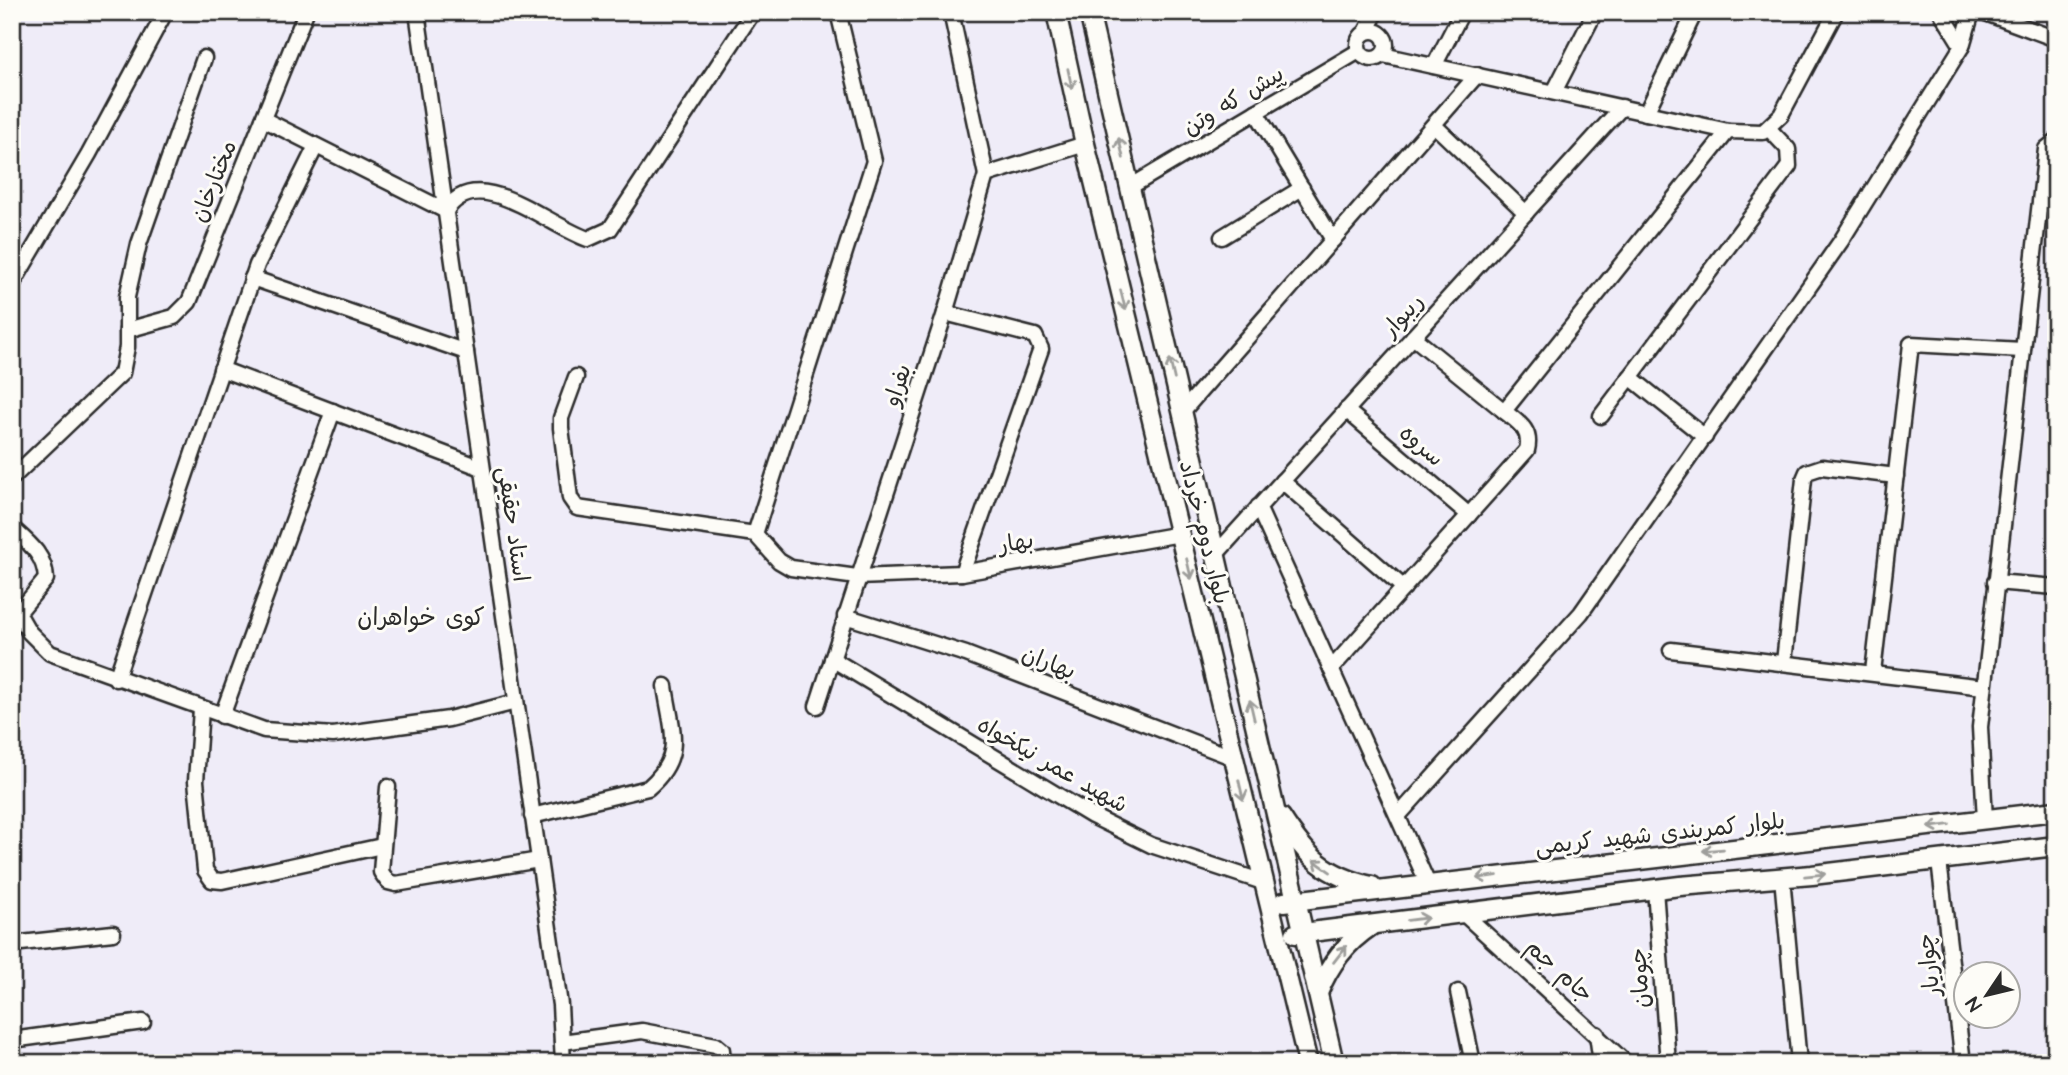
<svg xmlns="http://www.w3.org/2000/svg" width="2068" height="1075" font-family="'Architects Daughter','Playpen Sans Arabic',sans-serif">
<rect width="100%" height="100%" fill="#efecf8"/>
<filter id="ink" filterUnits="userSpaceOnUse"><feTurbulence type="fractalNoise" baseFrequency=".0143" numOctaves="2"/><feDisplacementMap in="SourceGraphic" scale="14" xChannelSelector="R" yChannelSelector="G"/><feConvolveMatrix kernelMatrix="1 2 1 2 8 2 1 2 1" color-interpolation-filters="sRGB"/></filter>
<g filter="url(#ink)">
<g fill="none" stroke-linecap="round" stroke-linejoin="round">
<defs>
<g id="minor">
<path d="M417,12L560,1005L563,1063"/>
<path d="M951,12L986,175"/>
<path d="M1941,12L1962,46"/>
<path d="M1983,12L2056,39"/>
<circle cx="1372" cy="45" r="14"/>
<path d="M1366,32L1376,12"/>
<path d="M1383,55L1728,131"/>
<path d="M1434,66L1462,12"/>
<path d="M1554,92L1595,12"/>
<path d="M1256,112L1333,240"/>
<path d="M1646,113L1695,12"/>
<path d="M263,119L446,211C477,161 548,226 588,239L610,229L753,12"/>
<path d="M1434,125L1526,213"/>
<path d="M1130,187L1359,51"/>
<path d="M1222,237L1302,188"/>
<path d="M252,278L466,352"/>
<path d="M12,285L89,154L162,18"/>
<path d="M945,313L1035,336L1041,349L962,573"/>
<path d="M127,330L174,317L189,302L306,12"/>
<path d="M1413,337L1504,411"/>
<path d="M221,369L482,468"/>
<path d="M576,377L561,418V428L570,498L577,508L755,534L779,561L791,568L857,577L962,573L1180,534"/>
<path d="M1630,377L1705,437"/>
<path d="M1346,410L1469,515"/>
<path d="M1182,412L1477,75"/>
<path d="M1601,416L1789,166L1788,149L1768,128"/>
<path d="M12,478L122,373L127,347V297L139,244L204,58"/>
<path d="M1282,481L1404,588"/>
<path d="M1258,507L1428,884"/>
<path d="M12,528C29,543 45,555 46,579L18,613L29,632L50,653L264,730L333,735L449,719L516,702"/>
<path d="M755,534L874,161L838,12"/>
<path d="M1216,554L1622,107"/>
<path d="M1995,582L2056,587"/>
<path d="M845,616L966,654L1234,758"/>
<path d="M1671,650L1984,687"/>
<path d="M832,659L1092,816L1151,845L1263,882"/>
<path d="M1784,662L1804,479L1807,472L1822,467L1896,476"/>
<path d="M1331,669L1527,450C1532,430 1519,423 1504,411L1728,131L1763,132L1781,115L1836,12"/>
<path d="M1873,672L1911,344L2022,350"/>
<path d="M116,679L257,265L316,146"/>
<path d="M817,706L945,313L986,175L1085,144"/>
<path d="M201,709L196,781L205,870L212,880L222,881L382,846"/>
<path d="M222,716L333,411"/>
<path d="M388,787L381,872L388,882L396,884L539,860"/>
<path d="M532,816L648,788C686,755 671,730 665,686"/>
<path d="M1398,816L1581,613L1841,241L1962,46L1972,12"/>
<path d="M1985,820L1980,727L2046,149L2056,141"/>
<path d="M1939,861L1963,1063"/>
<path d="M1782,877L1799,1063"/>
<path d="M1655,889L1668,1063"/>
<path d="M1463,913L1626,1063"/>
<path d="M12,944L113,933"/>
<path d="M1458,992L1473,1063"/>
<path d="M1597,1034L1601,1063"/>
<path d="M12,1040L143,1022"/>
<path d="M562,1042L642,1031L716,1045L722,1050L723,1063"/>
</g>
<g id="tertiary">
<path d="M1056,12L1085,144L1308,1063"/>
<path d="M1089,12L1334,1063"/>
<path d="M1281,817C1306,856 1325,876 1372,886"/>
<path d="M1284,902L2056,811"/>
<path d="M1295,934L1680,886L1812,875L2056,846"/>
<path d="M1318,993C1329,965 1345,943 1371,926"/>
</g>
</defs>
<!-- minor casing -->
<use href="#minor" stroke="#2b2b2b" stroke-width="19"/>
<!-- tertiary casing -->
<use href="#tertiary" stroke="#2b2b2b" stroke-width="23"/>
<!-- minor -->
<use href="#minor" stroke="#fdfcf7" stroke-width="14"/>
<!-- tertiary -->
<use href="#tertiary" stroke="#fdfcf7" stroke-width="18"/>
</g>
<!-- one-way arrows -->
<defs><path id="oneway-shaft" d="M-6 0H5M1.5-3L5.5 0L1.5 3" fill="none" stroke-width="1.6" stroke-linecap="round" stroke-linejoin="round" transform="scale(1.75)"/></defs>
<g stroke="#9e9e9b">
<use href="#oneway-shaft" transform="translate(1070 79) rotate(78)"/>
<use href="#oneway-shaft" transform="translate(1121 148) rotate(-103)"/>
<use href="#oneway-shaft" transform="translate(1123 300) rotate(76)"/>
<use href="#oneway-shaft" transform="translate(1172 369) rotate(-103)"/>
<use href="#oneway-shaft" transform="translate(1189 569) rotate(77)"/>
<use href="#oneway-shaft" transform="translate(1252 710) rotate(-103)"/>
<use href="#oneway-shaft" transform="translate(1241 790) rotate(77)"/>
<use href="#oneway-shaft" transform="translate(1939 826) rotate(173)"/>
<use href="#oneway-shaft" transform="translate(1713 850) rotate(175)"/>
<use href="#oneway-shaft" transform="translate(1322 866) rotate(-145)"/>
<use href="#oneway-shaft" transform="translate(1815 875) rotate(-6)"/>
<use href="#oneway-shaft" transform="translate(1487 877) rotate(173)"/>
<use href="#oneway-shaft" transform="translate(1418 919) rotate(-7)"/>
<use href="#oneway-shaft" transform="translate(1340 954) rotate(-52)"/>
</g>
</g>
<g text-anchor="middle" stroke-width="6" stroke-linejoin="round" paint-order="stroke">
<!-- street labels -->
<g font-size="23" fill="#2b2b2b" stroke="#fdfcf7">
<text transform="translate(1233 100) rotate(-31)" y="8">پیش که وتن</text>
<text transform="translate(213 181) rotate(-68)" y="8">مختارخان</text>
<text transform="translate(1402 315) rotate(-48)" y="8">ریبوار</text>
<text transform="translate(897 385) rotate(-72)" y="8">بفراو</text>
<text transform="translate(1422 445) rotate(41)" y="8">سروه</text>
<text transform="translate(514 524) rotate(82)" y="8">استاد حقیقی</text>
<text transform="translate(1205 532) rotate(76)" y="8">بلوار دوم خرداد</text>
<text transform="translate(1016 542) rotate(-9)" y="8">بهار</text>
<text transform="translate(1049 662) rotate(21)" y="8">بهاران</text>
<text transform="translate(1053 764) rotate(30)" y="8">شهید عمر نیکخواه</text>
<text transform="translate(1660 833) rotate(-6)" y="8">بلوار کمربندی شهید کریمی</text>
<text transform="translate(1928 965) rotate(-97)" y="8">چواریار</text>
<text transform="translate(1560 970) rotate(42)" y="8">جام جم</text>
<text transform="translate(1639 978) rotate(-94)" y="8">چومان</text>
</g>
<!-- neighbourhood labels -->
<g font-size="24" fill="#2b2b2b" stroke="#fdfcf7">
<text x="421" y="625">کوی خواهران</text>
</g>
</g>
<!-- margin -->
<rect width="2068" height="1075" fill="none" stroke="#fdfcf7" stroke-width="42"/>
<rect x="21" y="21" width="2026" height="1033" fill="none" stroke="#2b2b2b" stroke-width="2.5" filter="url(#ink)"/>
<!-- north arrow -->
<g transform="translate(1987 995) rotate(235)"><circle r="33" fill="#fdfcf7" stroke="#a9a8a5" stroke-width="2"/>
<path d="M0-5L12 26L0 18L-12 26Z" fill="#2b2b2b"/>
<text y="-10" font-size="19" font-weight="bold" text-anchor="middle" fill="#2b2b2b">N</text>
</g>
</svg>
